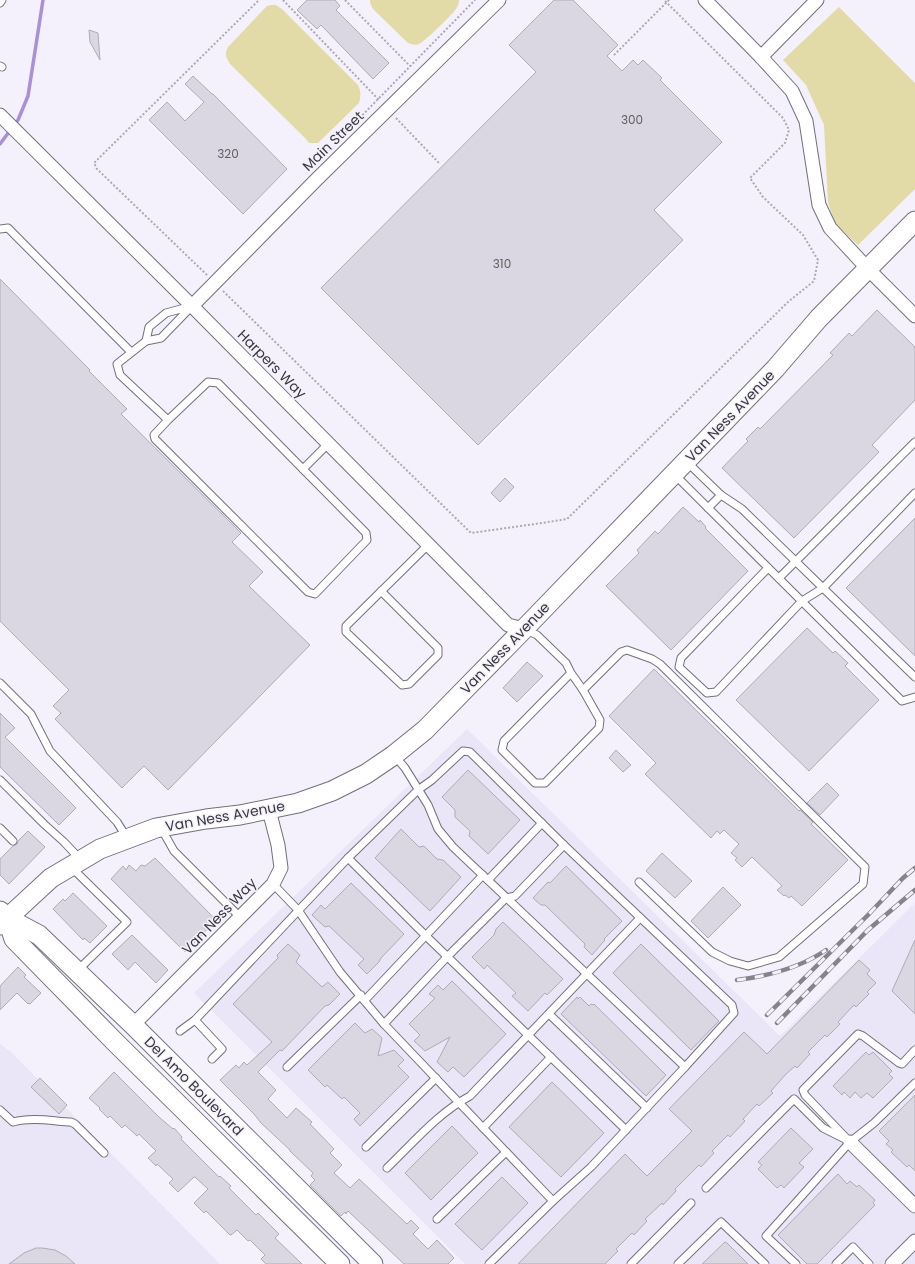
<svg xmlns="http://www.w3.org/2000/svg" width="915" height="1264" font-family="Poppins,sans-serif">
<rect width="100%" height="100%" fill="#f4f1fc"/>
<!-- built -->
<g fill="#ebe5f8">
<path d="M467,729L780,1036L915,903V1264H465L194,993Z"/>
<path d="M0,1044L12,1053L220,1264H0Z"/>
</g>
<!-- green -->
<g fill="#e3dba7">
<path d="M370,0H459C459,3 458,6 456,9C452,15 424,42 419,44C414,46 410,44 407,42L373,9L370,3Z"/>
<path d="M271,5H276L282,9L358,85C361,91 361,97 359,103L318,143H309L306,139L230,64C226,57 224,54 228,47L263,10L267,6Z"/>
<path d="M839,7L915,83V189L858,245L836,225L828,203L824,125L806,85L783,60Z"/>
</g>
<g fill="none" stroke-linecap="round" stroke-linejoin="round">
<!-- stream -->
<path stroke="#a990da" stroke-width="3.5" d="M0,144L18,120L28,96L43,0"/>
</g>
<!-- building -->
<g fill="#dad7e2" stroke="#afacb6">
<path d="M307,0H335L340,6L336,10L389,63L373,79L321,25L317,29L297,10Z"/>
<path d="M554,0H573L618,45L607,56L622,71L633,60L638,65L643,60L662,78L660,80L722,142L654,210L683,240L478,445L321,288L536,72L509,45Z"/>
<path d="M89,30L98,33L100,60L90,42Z"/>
<path d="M193,76L212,94H213L287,169L243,214L149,120L167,102L185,121L204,102L185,84Z"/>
<path d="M0,279L90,370L89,371L127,409L121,414L241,533L232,542L263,572L249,586L310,645L168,790L144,766L122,788L55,719L61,713L53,706L69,690L0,621Z"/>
<path d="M877,310L915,347V400L872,445L879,452L794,538L722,468L748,441L746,439L758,427L760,429L833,355L830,353L849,333L852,336Z"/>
<path d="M505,478L514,487L500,502L491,493Z"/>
<path d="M683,507L699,522L700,520L706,527L705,528L748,571L671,650L606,586L639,553L637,550L655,531L658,534Z"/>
<path d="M915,518V656L846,588Z"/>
<path d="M807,628L833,653L835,651L848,663L845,666L879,700L809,771L736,700Z"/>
<path d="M527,662L543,676L517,702L503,688Z"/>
<path d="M654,669L799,811L800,810L813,822L811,824L848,860L802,906L791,896L789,898L785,895L784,896L777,890L782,886L752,857L742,867L735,860L737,858L731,853L739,844L724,830L720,834L717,831L711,838L645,774L656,763L609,716Z"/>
<path d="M0,713L15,728L5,737L76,808L59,825L0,767Z"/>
<path d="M616,750L631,765L623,772L609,758Z"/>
<path d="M468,770L520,820L488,854L469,836L470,831L455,817V810L442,797Z"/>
<path d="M827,783L839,795L820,815L807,803Z"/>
<path d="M401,829L419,847L424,846L437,859L443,860L461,877L430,911L375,858Z"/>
<path d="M28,831L45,847L9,884L0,875V859L13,846L17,844L18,841Z"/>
<path d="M662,853L692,881L675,898L646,871Z"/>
<path d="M155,858L216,920L185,952L111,879L123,866L126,870L129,865L136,871L141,865L145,866Z"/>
<path d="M566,866L622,921L604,939L605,940L592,955L584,947L585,944L545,905H541L533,898L548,882L550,883Z"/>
<path d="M351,883L404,934L381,958L379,962L367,974L358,965L364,959L329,926L325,927L312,915L321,905L325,909Z"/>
<path d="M723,887L741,905L708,938L691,921Z"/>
<path d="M73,893L107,926L90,943L84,938L83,940L53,909L63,899L65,901Z"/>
<path d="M503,922L563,979L547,995L545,993L528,1011L512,996L516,993L487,965L484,969L472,957L494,935L496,929Z"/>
<path d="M132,935L168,970L156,983L135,962L128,970L112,954Z"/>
<path d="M915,940V1014L892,991Z"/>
<path d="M288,944L300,955L296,962L322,987L328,982L340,994L329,1005L325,1006L282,1051L280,1050L258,1072L276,1090L268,1099L287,1118L296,1108L312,1122L310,1124L334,1149L330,1153L342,1165L334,1173L350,1188L359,1179L407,1224L411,1220L419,1228L413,1234L428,1249L437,1240L454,1258L448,1264H404L348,1211L346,1214L345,1212L341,1216L310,1185L315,1180L311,1176L313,1173L290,1151V1150L261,1123L254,1114L220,1080L236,1065L239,1068L244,1062L247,1065L272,1042L233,1004L278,958L277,955Z"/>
<path d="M641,944L719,1021L691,1050L613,973Z"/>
<path d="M859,960L870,970L867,974L876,983L867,992L869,994L856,1007L854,1005L838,1022L840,1024L827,1037L825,1035L808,1052L810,1054L797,1068L795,1066L786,1074L771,1091L773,1093L759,1106L757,1104L743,1119L745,1121L730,1137L728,1135L712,1151L714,1153L701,1167L699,1165L675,1189L676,1191L663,1205L662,1203L645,1219L647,1221L634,1235L632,1233L616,1249L618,1251L605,1264H518L625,1154L647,1176L692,1131L669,1109L744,1032L767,1054Z"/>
<path d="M18,967L26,975L24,977L41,993L30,1004L28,1003V1004L17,993L0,1010V986Z"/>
<path d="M452,981L506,1034L464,1077L453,1067L448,1072L437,1062L450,1037L425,1051L414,1041L420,1035L409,1024L435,998L429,994L438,985L443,990Z"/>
<path d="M577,997L578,999L580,997L589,1006L591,1004L593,1005L594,1004L666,1075L646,1096L561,1014Z"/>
<path d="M355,1023L365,1033L372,1029L382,1038L378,1056L394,1050L404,1060L398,1066L409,1077L360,1126L354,1119L360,1113L344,1097L342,1099L327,1085L325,1087L308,1070Z"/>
<path d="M866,1052L869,1055L873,1052L892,1071L889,1074L893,1078L873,1098L867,1093L861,1098L855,1092L850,1098L844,1092L842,1095L833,1086Z"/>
<path d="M114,1072L159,1117L173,1129L174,1128L182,1137L181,1139L219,1177L220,1176L231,1186L229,1188L256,1215L258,1213L279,1234L275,1238L302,1264H266L261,1259L265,1255L250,1240L248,1241L237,1230L231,1235H230L206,1211L204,1213L194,1203L208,1189L195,1177H194L178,1192L169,1183L173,1179L157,1164L156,1166L148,1158L156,1151L139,1134L137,1136L125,1125L122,1128L110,1116L108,1118L99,1109L100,1108L89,1098Z"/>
<path d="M40,1078L67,1105L59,1114L31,1087Z"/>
<path d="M552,1082L604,1133L561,1177L509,1127Z"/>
<path d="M915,1095V1171L909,1165L907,1167L891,1152L893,1150L886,1144L889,1141L879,1131Z"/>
<path d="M452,1126L478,1153L431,1200L405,1173Z"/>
<path d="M791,1128L813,1149L799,1163L804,1167L784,1188L781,1185L777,1188L758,1169L762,1165L758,1162Z"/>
<path d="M838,1174L847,1184L850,1181L857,1187L859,1185L875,1200L873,1203L875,1205L817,1264H807L778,1235Z"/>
<path d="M502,1177L528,1203L482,1250L455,1224Z"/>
<path d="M725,1242L727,1243L748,1264H702Z"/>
<path d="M36,1248H42L55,1250L66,1256L75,1264H9L24,1253Z"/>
</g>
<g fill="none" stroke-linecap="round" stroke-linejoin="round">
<defs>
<g id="service">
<path d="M0,3L2,0"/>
<path d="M0,66L2,67"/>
<path d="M0,229L8,228L131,352"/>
<path d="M192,306L161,338L146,341L149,327L166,313Z"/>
<path d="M146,341L117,364L120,375L168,420L154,435L155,439L308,592L315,594L367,540L366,533L218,383L208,382L168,420"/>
<path d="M687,462L721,495L742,509L823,588L802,601L716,692L707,693L679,667L681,658L768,568"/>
<path d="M303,469L328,444"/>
<path d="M674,474L902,701L915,697"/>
<path d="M915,493L823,588L915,677"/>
<path d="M708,508L721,495"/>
<path d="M779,578L915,442"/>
<path d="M381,591L438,648V655L409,684L402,685L346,632V626L428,545"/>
<path d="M526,630L537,635L566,663L571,673L583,690L600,720L599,728L545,783H535L502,750L504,741L571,673"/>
<path d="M0,683L31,714L50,751L117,822L127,838"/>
<path d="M583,690L621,652L627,650L652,659L660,664L865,867L863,884L779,957L748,966L730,961L712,952L639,882"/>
<path d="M0,780L44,824L64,842L80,859"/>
<path d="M0,828L13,841"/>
<path d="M161,828L174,851L240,917"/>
<path d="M348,858L426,936L626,1130"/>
<path d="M71,867L127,922L78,970"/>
<path d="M488,880L542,823"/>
<path d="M273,884L298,910L340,972L384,1024L553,1201"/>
<path d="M365,1000L483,875"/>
<path d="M549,1014L647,1108"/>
<path d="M384,1024L448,956L506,898L515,896L564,845"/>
<path d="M180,1031L195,1020"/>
<path d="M212,1059L222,1049L195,1020L348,858L418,790L432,780L463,751L470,752L566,847L732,1005L734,1013L685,1067L453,847L438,829L428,805L405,768L394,755"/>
<path d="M287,1067L361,995"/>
<path d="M0,1110L13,1122C32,1117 52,1121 71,1122L75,1124L104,1153"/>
<path d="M483,1128L551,1057"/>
<path d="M850,1142L805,1095L803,1090L858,1034L863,1036L899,1063L902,1064L915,1050"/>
<path d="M366,1147L436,1078"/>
<path d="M387,1168C413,1143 438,1113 470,1096L640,918"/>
<path d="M706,1188L794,1099L823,1128L845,1139"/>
<path d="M437,1219L506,1152"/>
<path d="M489,1264L553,1201L591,1167L685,1067"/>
<path d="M631,1264L691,1203"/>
<path d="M678,1264L721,1222L765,1264"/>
<path d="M796,1264L766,1236L850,1142L874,1123L915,1083"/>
<path d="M836,1264L853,1247L869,1264"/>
</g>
<g id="minor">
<path d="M705,0L761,57L792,91L806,121L819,205L830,228L868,269L915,316"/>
<path d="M761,57L817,0"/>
<path d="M0,115L192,306L508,625L524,629"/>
<path d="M192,306L316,180L499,0"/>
<path d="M133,1025L273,884L281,868L278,845L269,810"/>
<path d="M850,1142L915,1206"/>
<path d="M892,1264L915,1241"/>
</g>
<g id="secondary">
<path d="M0,911L7,918L39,935L133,1025L373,1264"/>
<path d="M7,918L14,939L116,1043L340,1264"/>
<path d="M0,925L51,878L100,849L156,828L206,819L240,815L298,803L332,791L366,774L394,755L425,730L524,629L775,369L819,318L915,221"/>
</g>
</defs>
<!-- service casing -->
<use href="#service" stroke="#727079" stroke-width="9"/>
<!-- minor casing -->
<use href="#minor" stroke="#727079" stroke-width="15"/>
<!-- secondary casing -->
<use href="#secondary" stroke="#727079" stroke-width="21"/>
<!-- path -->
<g stroke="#aca9b2" stroke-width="2" stroke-dasharray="2 2" stroke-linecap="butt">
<path d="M283,0L379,100"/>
<path d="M345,0L410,66"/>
<path d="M614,55L669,0"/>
<path d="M396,118L439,163"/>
<path d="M340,138L475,0"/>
<path d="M207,275L97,169L94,163L259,0"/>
<path d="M223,291L471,533L542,523L567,519L789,301L814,281L818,260L803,235L763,197L750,178L785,143L789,130L783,118L664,0"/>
</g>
<!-- service -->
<use href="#service" stroke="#fff" stroke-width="7"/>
<!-- minor -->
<use href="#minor" stroke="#fff" stroke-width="13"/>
<!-- secondary -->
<use href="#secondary" stroke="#fff" stroke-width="19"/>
<defs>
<g id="rail">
<path d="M737,980C768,976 800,968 826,950"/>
<path d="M767,1015L868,915L903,878L915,868"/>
<path d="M777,1023L868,930L915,890"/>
</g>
</defs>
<!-- rail casing -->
<use href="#rail" stroke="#86848b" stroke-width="4.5"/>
<!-- rail -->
<use href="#rail" stroke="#f4f1fc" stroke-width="3" stroke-dasharray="9" stroke-linecap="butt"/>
</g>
<g text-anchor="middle" stroke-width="3" stroke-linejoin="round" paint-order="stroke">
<!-- number labels -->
<g font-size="12" fill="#616066">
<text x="632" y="124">300</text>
<text x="228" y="158">320</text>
<text x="502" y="268">310</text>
</g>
<!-- street labels -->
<g font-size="14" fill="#39383c" stroke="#f4f1fc">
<text transform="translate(333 141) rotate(-44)" y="5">Main Street</text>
<text transform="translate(272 364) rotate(45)" y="5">Harpers Way</text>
<text transform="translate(730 416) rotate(-46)" y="5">Van Ness Avenue</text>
<text transform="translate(505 648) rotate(-46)" y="5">Van Ness Avenue</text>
<text transform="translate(225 816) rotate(-10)" y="5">Van Ness Avenue</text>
<text transform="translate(219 916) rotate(-46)" y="5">Van Ness Way</text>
<text transform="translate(194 1086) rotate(45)" y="5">Del Amo Boulevard</text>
</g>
</g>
</svg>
